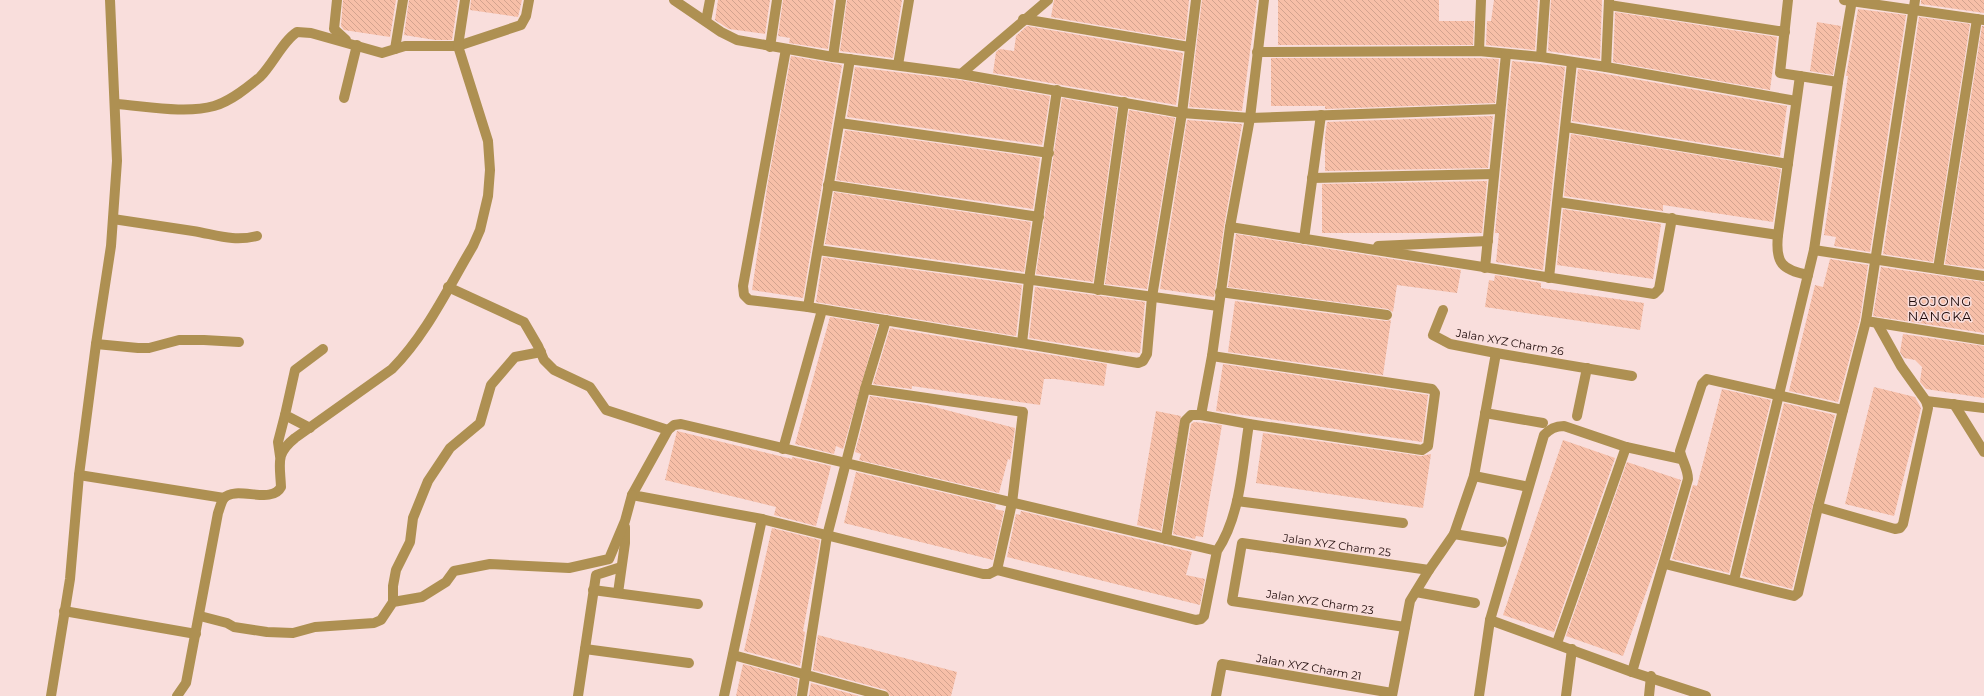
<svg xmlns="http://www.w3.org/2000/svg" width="1984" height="696" font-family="Montserrat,sans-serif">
<defs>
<pattern id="building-back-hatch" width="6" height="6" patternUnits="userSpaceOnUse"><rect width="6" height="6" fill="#f7bfa8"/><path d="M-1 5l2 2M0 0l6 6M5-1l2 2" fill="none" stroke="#d3a38f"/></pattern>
</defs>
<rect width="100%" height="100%" fill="#f9dedc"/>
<!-- building -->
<g fill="url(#building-back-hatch)">
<path d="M343,0H396L390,37L344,30L341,26Z"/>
<path d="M409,0H458L452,40H435L404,35Z"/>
<path d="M471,0H522L518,17L470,10Z"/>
<path d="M718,0H770L765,34L729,29L715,20Z"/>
<path d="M783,0H834L828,49L789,43L790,38L778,36Z"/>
<path d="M847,0H902L893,58L840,51Z"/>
<path d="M1054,0H1189L1185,40L1051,17Z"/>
<path d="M1202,0H1257L1242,111L1189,107Z"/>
<path d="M1278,0H1439V21H1474L1473,45H1278Z"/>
<path d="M1494,0H1538L1535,50L1486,45L1487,21H1491Z"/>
<path d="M1551,0H1602L1600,59L1548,51Z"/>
<path d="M1921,0H1984V13L1921,4Z"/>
<path d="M1858,9L1906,15L1870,252L1834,246L1836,237L1824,235L1848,76H1846Z"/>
<path d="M1615,12L1777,37L1770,90L1613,62Z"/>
<path d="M1919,17L1970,24L1933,262L1883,254Z"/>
<path d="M1817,22L1841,26L1833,75L1810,71Z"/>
<path d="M1027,26L1183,53L1176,105L993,73L996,52L1000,49L1014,51L1016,36Z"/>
<path d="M1982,26H1984V269L1945,264Z"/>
<path d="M791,56L842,65L803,298L752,290L767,188Z"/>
<path d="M1271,58H1479L1499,59L1495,103L1325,109V106H1271Z"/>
<path d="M1512,61L1565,67L1543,270L1496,262L1499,233H1495Z"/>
<path d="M855,67L960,80L1050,96L1042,145L847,117Z"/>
<path d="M1578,69L1787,106L1780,156L1572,121Z"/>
<path d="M1062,98L1117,108L1093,282L1036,274Z"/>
<path d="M1129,110L1175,118L1147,289L1105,284Z"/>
<path d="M1493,116L1488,168L1325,171V136L1327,122Z"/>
<path d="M1187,120L1242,124L1224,226L1214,297L1160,289Z"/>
<path d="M845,130L1040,158L1033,209L836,180Z"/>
<path d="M1571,134L1781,169L1773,222L1663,205V211L1564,196Z"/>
<path d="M1487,181L1482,233H1322V184Z"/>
<path d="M834,192L1031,222L1024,272L825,244Z"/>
<path d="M1563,209L1661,224L1653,279L1557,265Z"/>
<path d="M1236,234L1461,270L1457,293L1397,285L1393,312L1388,309L1228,287Z"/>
<path d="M823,257L1022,285L1016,336L816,302Z"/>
<path d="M1830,259L1868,265L1860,319L1838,402L1789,391L1815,285L1823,287Z"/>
<path d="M1881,267L1984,282V333L1873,316Z"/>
<path d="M1495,275L1541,283V288L1644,303L1640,330L1485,307L1489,280L1494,281Z"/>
<path d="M1035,287L1145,302L1140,353L1109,350V351L1029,338Z"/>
<path d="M1235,301L1386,321L1391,320L1383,375L1228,352Z"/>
<path d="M830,317L878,325L843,449L836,446L834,454L795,444Z"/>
<path d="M890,328L1107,364L1104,386L1055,379H1044L1040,405L912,386V389L873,384Z"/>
<path d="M1903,334L1984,346V398L1926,389L1920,382L1922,367L1915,360L1904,358L1900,352Z"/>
<path d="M1223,364L1428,395L1422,442L1216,411Z"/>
<path d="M1874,387L1915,397L1921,408L1894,516L1845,504Z"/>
<path d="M1722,389L1771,400L1729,573L1672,559L1693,485L1697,486Z"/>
<path d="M870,396L927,405L1015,428L1011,455L1010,460L1008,459L999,493L859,460L861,454L855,452Z"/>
<path d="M1784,403L1835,415L1792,589L1742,576Z"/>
<path d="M1156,411L1181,416L1161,531L1137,525Z"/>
<path d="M1194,422L1222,425L1203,537L1196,536L1195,539L1173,534L1191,424Z"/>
<path d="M677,431L792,459V457L831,466L816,526L774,515L776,507L665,480Z"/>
<path d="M1263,433L1421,456L1431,454L1423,508L1256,483Z"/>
<path d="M1563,440L1615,458L1554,632L1503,615Z"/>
<path d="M1627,462L1681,480L1659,557L1623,656L1566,636Z"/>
<path d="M856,472L996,505L995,509L1004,511L993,560L844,523Z"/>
<path d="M1021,511L1192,552L1186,575L1205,579L1200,605L1007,557L1016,514L1020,515Z"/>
<path d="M772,528L820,540L803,631L805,632L800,666L744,651Z"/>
<path d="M818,635L957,672L951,696H890L886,690L813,670Z"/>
<path d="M743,664L798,679L796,696H736Z"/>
<path d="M811,683L859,696H809Z"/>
</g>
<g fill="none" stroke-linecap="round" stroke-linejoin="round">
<!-- minor -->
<g stroke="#ae9052" stroke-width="10">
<path d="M337,0L334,29L346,40"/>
<path d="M674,0L721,32L737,40L833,57L961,74L1182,113L1250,118L1500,109"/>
<path d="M1788,0L1780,73L1838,82"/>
<path d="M1844,0L1984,20"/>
<path d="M1915,0L1866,321L1984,340"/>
<path d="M1609,5L1785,32"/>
<path d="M1023,19L1189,47"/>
<path d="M706,21L710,0"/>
<path d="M770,47L777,0"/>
<path d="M395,49L403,0"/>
<path d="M786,49L743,286L744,295L749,300L808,307L1138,363L1143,361L1147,354L1152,297L1182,113L1196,0"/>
<path d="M1479,51L1481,0"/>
<path d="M1257,52L1479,51L1541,57L1606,67L1796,101"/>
<path d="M833,57L841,0"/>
<path d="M1541,57L1545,0"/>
<path d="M898,65L909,0"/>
<path d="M1606,67L1609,0"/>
<path d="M961,74L1048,0"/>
<path d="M1800,76L1778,235C1775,263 1782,270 1808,275"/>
<path d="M344,98L357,45"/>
<path d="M116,104C145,106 186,114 214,106C231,101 247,88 260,77C273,64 283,41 297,32L311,33L382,53L405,46H458L521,25L526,16L529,0"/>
<path d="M840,123L1049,153"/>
<path d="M1566,127L1788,164"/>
<path d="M1312,178L1494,174"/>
<path d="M828,185L1039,217"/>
<path d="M1558,202L1778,235"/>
<path d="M113,219C140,223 166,227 193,231C217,235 233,242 257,236"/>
<path d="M1230,227L1654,294L1659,289L1672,218"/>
<path d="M1304,239L1321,115"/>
<path d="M1378,246L1488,241"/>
<path d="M818,250L1218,306"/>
<path d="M1814,250L1984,276"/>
<path d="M1485,268L1506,54"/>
<path d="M1938,269L1977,19"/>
<path d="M1549,278L1572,62"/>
<path d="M448,287L524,322L538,346L544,360L554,370L590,387L606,410L668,430"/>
<path d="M1098,290L1124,102"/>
<path d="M1220,292L1387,315"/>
<path d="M808,307L850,59"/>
<path d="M1443,310L1433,335L1450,344L1496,353L1632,376"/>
<path d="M1022,343L1029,280L1057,90"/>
<path d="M96,344L138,348H149L179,340H204L239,342"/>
<path d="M865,389L1023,412L1012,503L997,570"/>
<path d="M1926,401L1984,408"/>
<path d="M1954,404L1984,452"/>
<path d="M1485,413L1543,423"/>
<path d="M1201,415L1212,356L1230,227L1250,118L1264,0"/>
<path d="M1577,416L1587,368"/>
<path d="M310,428L285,415L295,370L323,349"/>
<path d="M783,449L822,310"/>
<path d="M280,456L278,442L285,415"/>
<path d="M79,475L224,498"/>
<path d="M1474,476L1524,486"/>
<path d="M1237,501L1403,523"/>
<path d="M1818,507L1895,529L1900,528L1903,524L1928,408L1926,401L1901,366L1877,323"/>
<path d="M1454,534L1502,542"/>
<path d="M1166,539L1185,421L1191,415H1201L1249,424L1422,450L1428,446L1435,393L1432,389L1212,356"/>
<path d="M1217,551L1204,616L1201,619L1196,620L997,570L989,574H983L762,519L632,495L668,430L674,425L681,424L1217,551C1241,515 1242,466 1249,424"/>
<path d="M1665,564L1794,596L1798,593L1818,507L1866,321"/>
<path d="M1734,580L1814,250L1838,82L1852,0"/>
<path d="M593,590L698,604"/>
<path d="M1416,592L1475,603"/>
<path d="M618,593L625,543V527"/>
<path d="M393,602V586L396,570L410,542L413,518L428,481L450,448L480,423L491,385L515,357L541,352"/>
<path d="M64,611L196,634"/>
<path d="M200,616L227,623L234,627L267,632L293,633L315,627L374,623L381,620L393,602L422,597L446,582L454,571L490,564L569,568L609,559L625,521L632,495"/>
<path d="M1490,620L1632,672L1706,696"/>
<path d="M1405,627L1232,601L1242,543L1429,570"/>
<path d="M1557,643L1626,447"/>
<path d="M585,649L689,663"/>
<path d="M733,655L884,696"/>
<path d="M1632,672L1688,479C1688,469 1682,461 1680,451L1702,384L1707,379L1843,410"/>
<path d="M51,696L70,579L79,475L96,344L111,246L117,161L110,0"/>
<path d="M177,696L186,683L218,513C220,508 221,502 224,498C236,485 272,505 281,487C280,463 275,454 295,438L392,369C426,335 448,288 473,246L480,230L488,196L490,170L488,141L458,46L465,0"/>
<path d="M578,696L596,575L621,567"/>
<path d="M724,696L762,519"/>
<path d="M802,696L827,536L865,389L886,320"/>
<path d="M1216,696L1222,664L1392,693"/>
<path d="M1392,696L1410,601L1429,570L1454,534L1474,476L1496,353"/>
<path d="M1479,696L1490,620L1544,435C1550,429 1555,426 1564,426L1626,447L1681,459"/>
<path d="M1566,696L1572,649"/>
<path d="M1649,696L1651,676"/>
</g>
</g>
<g text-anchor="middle" stroke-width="3" stroke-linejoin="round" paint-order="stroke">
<!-- street labels -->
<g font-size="11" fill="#1d0908" stroke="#f9dedc">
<text transform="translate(1510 342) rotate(10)" y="4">Jalan XYZ Charm 26</text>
<text transform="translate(1337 545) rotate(8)" y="4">Jalan XYZ Charm 25</text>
<text transform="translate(1320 602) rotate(9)" y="4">Jalan XYZ Charm 23</text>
<text transform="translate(1309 667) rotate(10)" y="4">Jalan XYZ Charm 21</text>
</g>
<!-- quarter labels -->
<g font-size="13" letter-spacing="1" fill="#1d0908" stroke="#f9dedc">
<text x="1940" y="306">BOJONG<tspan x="1940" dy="15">NANGKA</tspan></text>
</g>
</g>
</svg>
